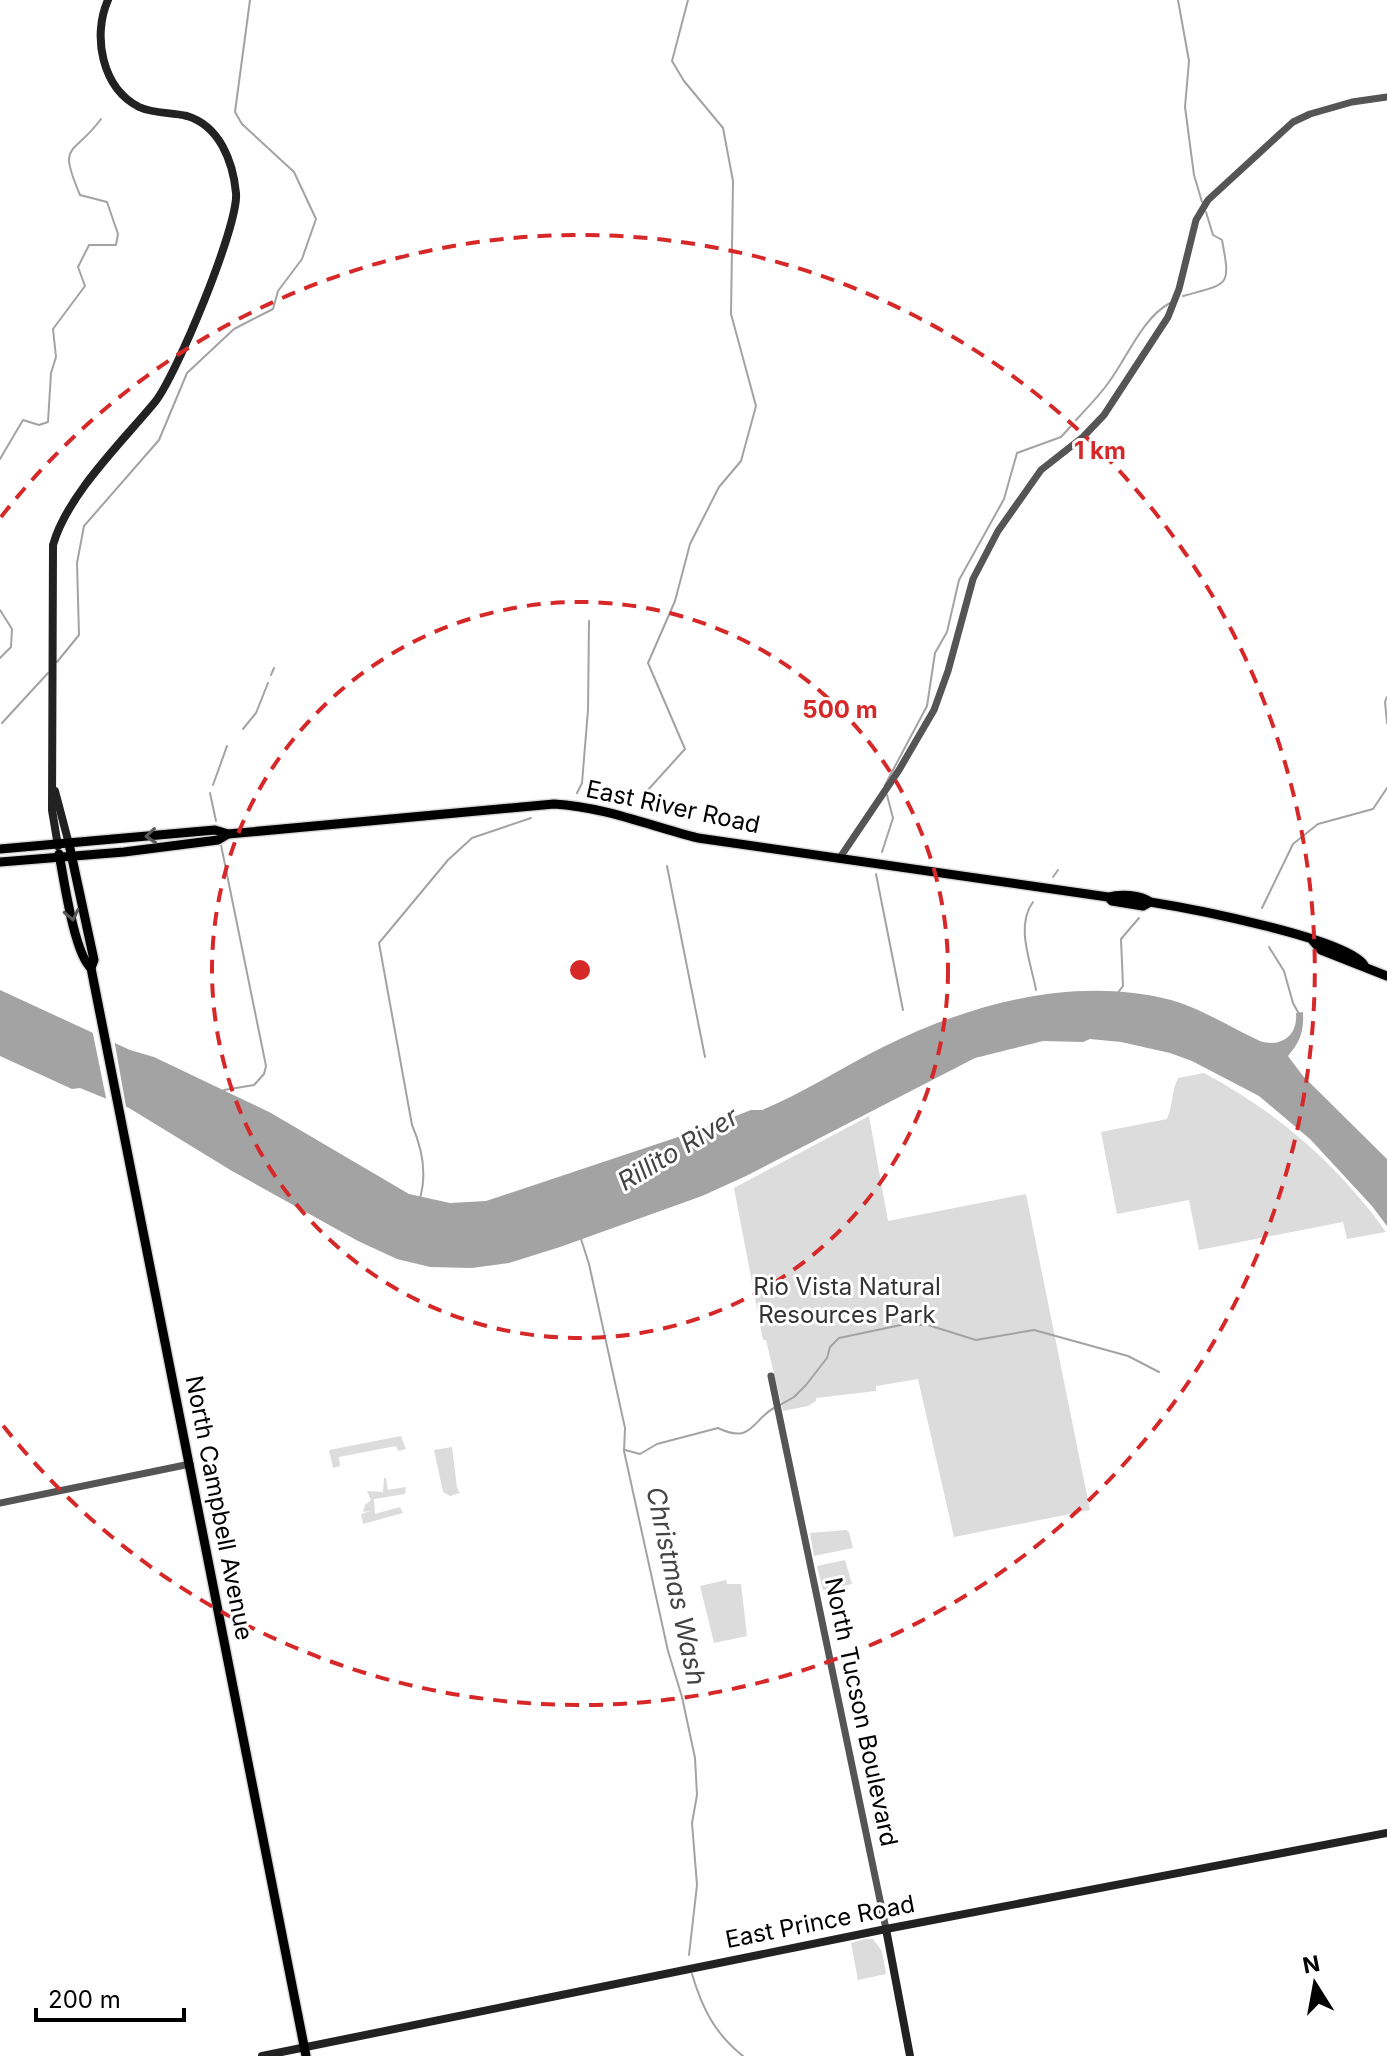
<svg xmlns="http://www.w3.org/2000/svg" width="1387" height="2056" font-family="Inter,sans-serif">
<rect width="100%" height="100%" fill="#fff"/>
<!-- green -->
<g fill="#dcdcdc">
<path d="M1204,1073C1276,1111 1338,1165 1386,1232L1347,1239L1343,1222L1199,1250L1189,1200L1117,1214L1101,1132L1167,1119C1173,1105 1171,1093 1178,1078Z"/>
<path d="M869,1116L888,1221L1026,1194L1090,1510L954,1537L918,1379L876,1386V1391L816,1398V1401L808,1406L783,1411L766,1340H763L734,1188Z"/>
<path d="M401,1436L406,1449L398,1451L396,1446L339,1457L340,1466L333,1468L329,1450Z"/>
<path d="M452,1447L457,1488L460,1493L450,1496L443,1492L434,1450Z"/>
<path d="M384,1478H386L388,1490L406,1487L405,1494L374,1499L375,1514L400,1507L403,1513L363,1524L361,1514L371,1511L363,1512L365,1505L371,1500L367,1491L383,1492Z"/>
<path d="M846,1530L849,1532L853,1548L814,1556L810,1533Z"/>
<path d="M845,1560L852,1584L823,1590L817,1566Z"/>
<path d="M726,1580L727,1584H741L747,1636L714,1643L700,1586Z"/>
<path d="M865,1939H873L882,1951L886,1974L858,1980L851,1943Z"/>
</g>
<!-- water -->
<path fill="#a3a3a3" d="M0,990L130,1050L154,1057L271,1113L409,1194L450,1203L486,1201L702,1129L751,1110H762C803,1093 841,1068 881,1048C969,1004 1073,975 1171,1000C1198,1007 1234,1029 1260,1041C1281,1048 1298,1036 1296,1013L1303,1012C1304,1032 1300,1042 1288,1056L1303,1076L1387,1159V1226L1372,1206L1310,1139L1259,1096L1192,1061L1170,1053L1121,1042L1090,1039L1083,1042L1043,1041L975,1058L746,1176L702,1196L560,1247L509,1263L472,1268L430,1267L397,1259L358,1241L232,1171L129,1108L80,1088L72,1089L0,1056Z"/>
<!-- pier -->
<path fill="#fff" d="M92,1029L114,1039L127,1112L107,1103Z"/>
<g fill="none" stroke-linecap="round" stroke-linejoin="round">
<!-- stream -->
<g stroke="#a3a3a3" stroke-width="2">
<path d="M1178,0L1189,61L1185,107L1194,175L1202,202"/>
<path d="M1183,296C1229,283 1231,288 1222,240L1213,235L1206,212"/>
<path d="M1076,420C1087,408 1099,396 1109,382C1127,358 1142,318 1170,303"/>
<path d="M0,459L23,420L39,425L48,422L51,373L56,357L53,329L85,286L78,267L89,245H116L118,234L107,202L80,195C57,141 73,157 101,119"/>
<path d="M0,610L12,629L11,647L0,658"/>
<path d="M57,662L79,635L77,563L84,526L159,440L187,373L234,329L273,309L278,291L302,259L316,219L294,172L242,124L235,112L250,0"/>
<path d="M271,675L274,668"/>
<path d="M1387,697L1385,702L1387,723"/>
<path d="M2,723L48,673"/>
<path d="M243,729L256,713L268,683"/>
<path d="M213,785L227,746"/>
<path d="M885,785L927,706L935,653L947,632L959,580L1004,499L1017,453L1061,437L1071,426"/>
<path d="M210,793L216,821"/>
<path d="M577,793L582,783L588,710L589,621"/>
<path d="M643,807L647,791L685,749L648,663L675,601L690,544L719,487L741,461L756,406L731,314L733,181L723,128L684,81L672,61L688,0"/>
<path d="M221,845L266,1066L264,1074L254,1085L224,1090"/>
<path d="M882,852L893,818L887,795"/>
<path d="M667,866L705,1057"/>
<path d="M876,874L903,1010"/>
<path d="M1053,877L1058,870"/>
<path d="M1033,902C1015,926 1031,962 1036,990"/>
<path d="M1262,908L1293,844L1318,824L1373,809L1387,788"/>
<path d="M1269,947L1284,971L1293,1003L1299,1014"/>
<path d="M1116,995L1123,986L1121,939L1139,918"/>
<path d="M420,1198C427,1174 422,1148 412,1125L379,943L448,860L472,838L531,818"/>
<path d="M581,1239L589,1264L625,1428L624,1451L668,1651L682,1697L695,1758L697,1795L692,1823L697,1885L689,1955"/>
<path d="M780,1405L794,1397L806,1385L827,1358L830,1347L839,1338L901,1325H928L976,1340L1034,1330L1128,1356L1159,1372"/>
<path d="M625,1450L640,1454L657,1444L718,1428C752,1445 753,1419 774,1408"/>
<path d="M692,1974C702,2008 715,2034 743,2056"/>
</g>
<defs>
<g id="primary">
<path d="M69,844L94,960L91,968L306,2056"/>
<path d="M0,849L215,830L228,834L554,804C605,807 650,826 698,838L1108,897C1120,894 1140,894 1150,902L1143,906L1112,901L1108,897"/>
<path d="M59,854C64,879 74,953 91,968"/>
<path d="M0,862L124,852L218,840L228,834"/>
<path d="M1150,902C1188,908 1346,938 1364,965"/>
<path d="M1313,941L1321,950L1387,976"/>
</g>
</defs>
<!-- primary casing -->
<use href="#primary" stroke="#dbdbdb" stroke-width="12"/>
<!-- tertiary -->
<g stroke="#555" stroke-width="7">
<path d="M839,859L899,770L934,710L948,671L973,579L998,531L1041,470L1083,437L1104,415L1168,317L1179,289L1196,220L1208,200L1293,122L1310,114L1352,102L1387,97"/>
<path d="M771,1376L886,1929"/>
<path d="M0,1503L190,1464"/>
</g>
<!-- secondary -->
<g stroke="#222" stroke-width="8">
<path d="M55,791L69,844"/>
<path d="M58,846L52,810L53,545C67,495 122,442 155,402C176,376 239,225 236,193C233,162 220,126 187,116C171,112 154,114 139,107C102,88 92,36 108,0"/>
<path d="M886,1929L910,2056"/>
<path d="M262,2056L886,1929L1387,1833"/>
</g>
<!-- primary -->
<use href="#primary" stroke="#000" stroke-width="9"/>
</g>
<!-- one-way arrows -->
<defs><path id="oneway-chevron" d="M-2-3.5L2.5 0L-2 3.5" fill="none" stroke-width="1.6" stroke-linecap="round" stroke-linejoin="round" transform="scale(2)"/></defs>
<g stroke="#595959">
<use href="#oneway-chevron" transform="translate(151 836) rotate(175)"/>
<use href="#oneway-chevron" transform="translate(72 915) rotate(78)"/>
</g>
<!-- distance rings -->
<g fill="none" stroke="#d62828" stroke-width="4" stroke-dasharray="14 10">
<circle cx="580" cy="970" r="368"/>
<path d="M1 517A735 735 0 1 1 1 1423"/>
</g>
<g text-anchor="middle" stroke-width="6" stroke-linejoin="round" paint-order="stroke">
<!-- street labels -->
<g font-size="24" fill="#000" stroke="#fff">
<text transform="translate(673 807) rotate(12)" y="8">East River Road</text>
<text transform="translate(219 1508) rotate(79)" y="8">North Campbell Avenue</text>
<text transform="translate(861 1712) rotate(78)" y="8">North Tucson Boulevard</text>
<text transform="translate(820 1922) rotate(-11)" y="8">East Prince Road</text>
</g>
<!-- park labels -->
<g font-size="24" fill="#333" stroke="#fff">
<text x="847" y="1295">Rio Vista Natural<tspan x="847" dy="28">Resources Park</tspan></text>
</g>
<!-- water labels -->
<g font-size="26" font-style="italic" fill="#444" stroke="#fff">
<text transform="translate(678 1149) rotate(-31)" y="9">Rillito River</text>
<text transform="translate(676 1586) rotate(78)" y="9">Christmas Wash</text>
</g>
</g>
<circle cx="580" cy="970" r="12" fill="#d62828" stroke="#fff" stroke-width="4"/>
<g font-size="24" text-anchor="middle" font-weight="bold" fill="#d62828" stroke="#fff" stroke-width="6" stroke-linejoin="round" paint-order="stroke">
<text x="1100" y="459">1 km</text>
<text x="840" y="718">500 m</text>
</g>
<!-- north arrow -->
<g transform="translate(1315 1984) rotate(349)" stroke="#ffffff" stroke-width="6" paint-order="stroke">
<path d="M0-6L14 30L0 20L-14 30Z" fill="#000000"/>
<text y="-12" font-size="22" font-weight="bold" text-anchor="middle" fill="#000000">N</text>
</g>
<!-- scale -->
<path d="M36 2008v12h148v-12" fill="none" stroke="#000000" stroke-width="4"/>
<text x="48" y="2008" font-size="24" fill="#000000" stroke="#ffffff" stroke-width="6" paint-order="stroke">200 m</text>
</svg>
